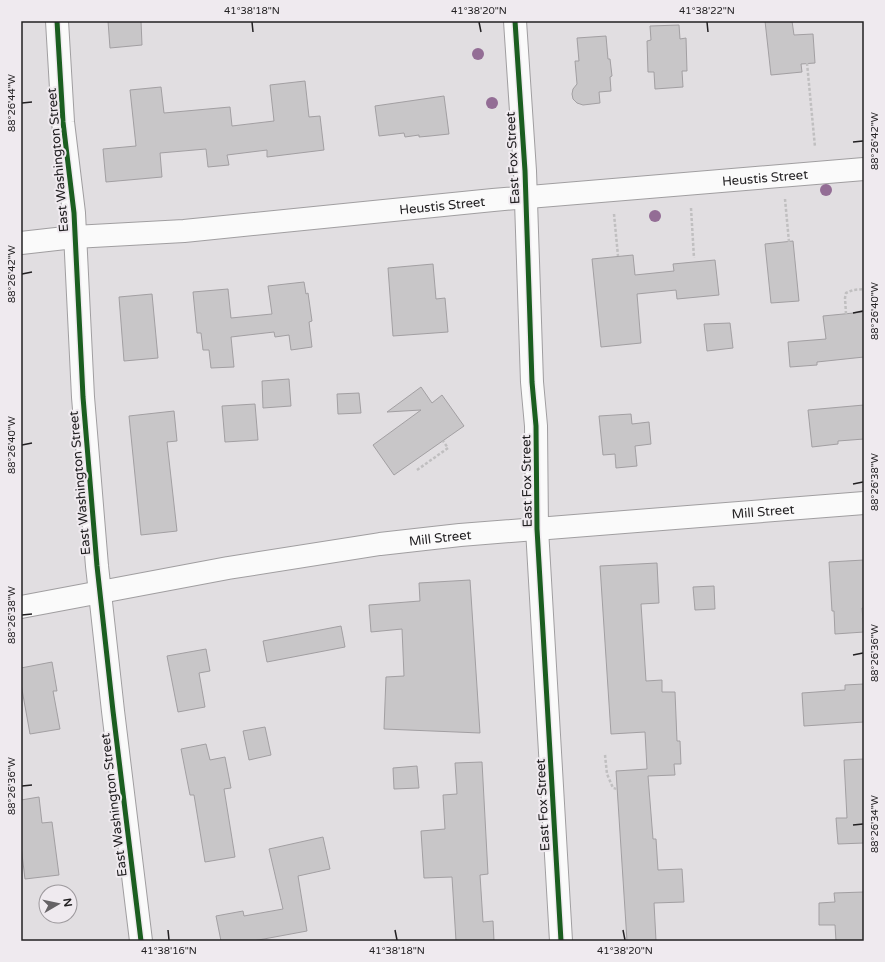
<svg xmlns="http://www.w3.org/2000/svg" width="885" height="962" font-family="'Varela Round',sans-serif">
<rect width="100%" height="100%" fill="#e1dee1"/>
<!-- building -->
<g fill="#c8c6c8" stroke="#a29fa2">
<path d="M108,21H141L142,45L110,48Z"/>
<path d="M765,21H792L794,35L813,34L815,63L801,64L802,72L771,75Z"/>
<path d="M679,25L680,39L686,38L687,71H682L683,87L655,89L654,72H648L647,41L651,40L650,26Z"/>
<path d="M606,36L608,59H610L612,76L610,77L611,91L599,92L600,103L583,105L577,103L573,99L572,94L573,89L577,84L575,61H579L577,38Z"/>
<path d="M305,81L309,117L320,116L324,150L267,157V150L227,155L229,165L208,167L206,149L160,153L162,177L106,182L103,149L136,146L130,90L161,87L164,113L230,107L232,126L274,121L270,85Z"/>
<path d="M444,96L449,134L430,136L419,137V135L405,137L404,133L379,136L375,106Z"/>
<path d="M793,241L799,301L771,303L765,244Z"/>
<path d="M633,255L635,275L674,271L673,264L715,260L719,295L677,299L676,290L637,294L641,343L601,347L592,259Z"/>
<path d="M433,264L436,299L445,298L448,332L393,336L388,268Z"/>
<path d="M304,282L306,294L308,293L312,321L309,322L312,347L291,350L289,335L275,337L274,332L231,337L234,367L211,368L209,350H203L201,333H197L193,292L228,289L231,318L272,314L268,286Z"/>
<path d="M152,294L158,358L124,361L119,297Z"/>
<path d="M864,312V357L817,362V365L790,367L788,342L826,339L823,316Z"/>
<path d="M730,323L733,348L707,351L704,324Z"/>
<path d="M289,379L291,406L263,408L262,381Z"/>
<path d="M421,387L432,403L442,395L464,426L394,475L373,445L421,410L387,412Z"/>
<path d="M359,393L361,413L338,414L337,394Z"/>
<path d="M255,404L258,440L225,442L222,406Z"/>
<path d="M864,405V439L838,441V444L812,447L808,410Z"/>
<path d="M174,411L177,441L167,442L177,531L141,535L129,416Z"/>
<path d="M631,414L632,424L649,422L651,444L635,446L637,466L616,468L615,454L603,455L599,416Z"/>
<path d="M864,560V608H862L864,632L835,634L834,611H832L829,562Z"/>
<path d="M657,563L659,603L641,604L646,681L662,680V692H675L677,741H680L681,764H674L675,775L648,776L653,839H656L658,870L682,869L684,902L654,903L656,941H627L616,771L647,769L645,732L611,734L600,566Z"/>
<path d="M470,580L480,733L384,729L386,677L404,676L402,629L371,632L369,605L420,601L419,583Z"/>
<path d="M714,586L715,609L695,610L693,587Z"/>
<path d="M341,626L345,647L267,662L263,641Z"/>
<path d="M206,649L210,671L199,673L205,707L178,712L167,656Z"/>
<path d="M52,662L57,691H53L60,729L30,734L21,684V668Z"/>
<path d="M864,684V722L804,726L802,693L845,690V685Z"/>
<path d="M265,727L271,755L249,760L243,731Z"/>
<path d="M206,744L210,760L225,757L231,788L224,789L235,857L205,862L194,795H190L181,749Z"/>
<path d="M864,759V843L838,844L836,818H847L844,760Z"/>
<path d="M482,762L488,874L480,875L483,922L493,921L494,941H456L452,877L424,878L421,831L445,829L443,795L457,794L455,763Z"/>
<path d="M417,766L419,788L394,789L393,768Z"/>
<path d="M39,797L42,823L52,822L59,875L25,879L21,846V800Z"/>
<path d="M323,837L330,869L298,876L307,931L253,941H221L216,916L243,911L244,916L283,909L269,849Z"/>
<path d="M864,892V941H836L835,925H819V903L835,902L834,893Z"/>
</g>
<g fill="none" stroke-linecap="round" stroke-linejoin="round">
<defs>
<g id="minor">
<path d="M57,21L63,122L74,213L83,397L97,566L113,711L141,941"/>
<path d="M515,21L525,171L532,382L536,426L537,529L561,941"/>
<path id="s1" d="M21,243L74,237L184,231L493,200L864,169"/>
<path id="s2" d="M21,607L228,568L380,544L460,535L864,503"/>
</g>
</defs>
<!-- minor casing -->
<use href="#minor" stroke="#a09ea0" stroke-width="24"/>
<!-- path -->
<g stroke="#c0bfc0" stroke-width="2.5" stroke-dasharray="3 2" stroke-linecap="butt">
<path d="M807,63L815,147"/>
<path d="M785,199L789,242"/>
<path d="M691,208L694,258"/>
<path d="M614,214L618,256"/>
<path d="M846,314L845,298L846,293L853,290L864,289"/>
<path d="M417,470L448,448L443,441"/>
<path d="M605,755L607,774L613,788L617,789"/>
</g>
<!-- minor -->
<use href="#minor" stroke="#fafafa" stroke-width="22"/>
<defs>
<g id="cycleway">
<path d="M57,21L63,122L74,213L83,397L97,566L113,711L141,941"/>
<path d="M515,21L525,171L532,382L536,426L537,529L561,941"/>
</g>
</defs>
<!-- cycleway casing -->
<use href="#cycleway" stroke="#efeaef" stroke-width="8"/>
<!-- cycleway -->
<use href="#cycleway" stroke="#1b5e20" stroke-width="5"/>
</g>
<!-- trees -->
<g fill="#936d95">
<circle cx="478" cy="54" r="6"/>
<circle cx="492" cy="103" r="6"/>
<circle cx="826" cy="190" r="6"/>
<circle cx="655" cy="216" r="6"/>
</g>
<!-- ticks -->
<path fill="none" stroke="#222022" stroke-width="1.5" d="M252,22L253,32M479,22L481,32M707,22L708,32M22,103L32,102M853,142L863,141M22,274L32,272M853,313L863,311M22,445L32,443M853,484L863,482M22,615L32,614M853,655L863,653M22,786L32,785M853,825L863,824M168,930L169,940M395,930L397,940M623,930L625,940"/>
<g text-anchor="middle" stroke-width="4" stroke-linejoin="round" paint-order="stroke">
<!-- street labels -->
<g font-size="13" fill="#222022" stroke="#efeaef">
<text transform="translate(512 158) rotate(-93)" y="5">East Fox Street</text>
<text transform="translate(57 160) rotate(-95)" y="5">East Washington Street</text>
<text dy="5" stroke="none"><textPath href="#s1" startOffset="747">Heustis Street</textPath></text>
<text dy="5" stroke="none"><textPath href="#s1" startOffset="423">Heustis Street</textPath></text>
<text transform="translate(526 481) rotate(-91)" y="5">East Fox Street</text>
<text transform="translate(79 483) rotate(-95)" y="5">East Washington Street</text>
<text dy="5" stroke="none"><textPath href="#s2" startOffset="749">Mill Street</textPath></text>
<text dy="5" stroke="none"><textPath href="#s2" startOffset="425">Mill Street</textPath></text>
<text transform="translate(113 805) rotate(-97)" y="5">East Washington Street</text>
<text transform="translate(542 805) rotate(-93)" y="5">East Fox Street</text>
</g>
</g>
<!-- border -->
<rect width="885" height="962" fill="none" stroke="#efeaef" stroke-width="44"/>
<!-- north arrow -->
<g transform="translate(58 904) rotate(81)"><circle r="19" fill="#efeaef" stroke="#9d999d"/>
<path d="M0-3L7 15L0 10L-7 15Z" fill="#656265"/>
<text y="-6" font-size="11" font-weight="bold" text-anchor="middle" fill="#222022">N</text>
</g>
<rect x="22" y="22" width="841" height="918" fill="none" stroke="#222022" stroke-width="1.5"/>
<g font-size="10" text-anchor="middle" fill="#222022">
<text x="252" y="14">41°38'18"N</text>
<text x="479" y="14">41°38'20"N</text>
<text x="707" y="14">41°38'22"N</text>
<text transform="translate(11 103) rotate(-90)" y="4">88°26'44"W</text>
<text transform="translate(874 141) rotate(-90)" y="4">88°26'42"W</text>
<text transform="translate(11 274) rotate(-90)" y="4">88°26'42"W</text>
<text transform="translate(874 311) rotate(-90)" y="4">88°26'40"W</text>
<text transform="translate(11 445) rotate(-90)" y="4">88°26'40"W</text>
<text transform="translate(874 482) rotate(-90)" y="4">88°26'38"W</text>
<text transform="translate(11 615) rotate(-90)" y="4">88°26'38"W</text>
<text transform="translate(874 653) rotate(-90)" y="4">88°26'36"W</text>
<text transform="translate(11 786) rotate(-90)" y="4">88°26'36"W</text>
<text transform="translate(874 824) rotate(-90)" y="4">88°26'34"W</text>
<text x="169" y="954">41°38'16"N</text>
<text x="397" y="954">41°38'18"N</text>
<text x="625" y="954">41°38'20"N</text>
</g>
</svg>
